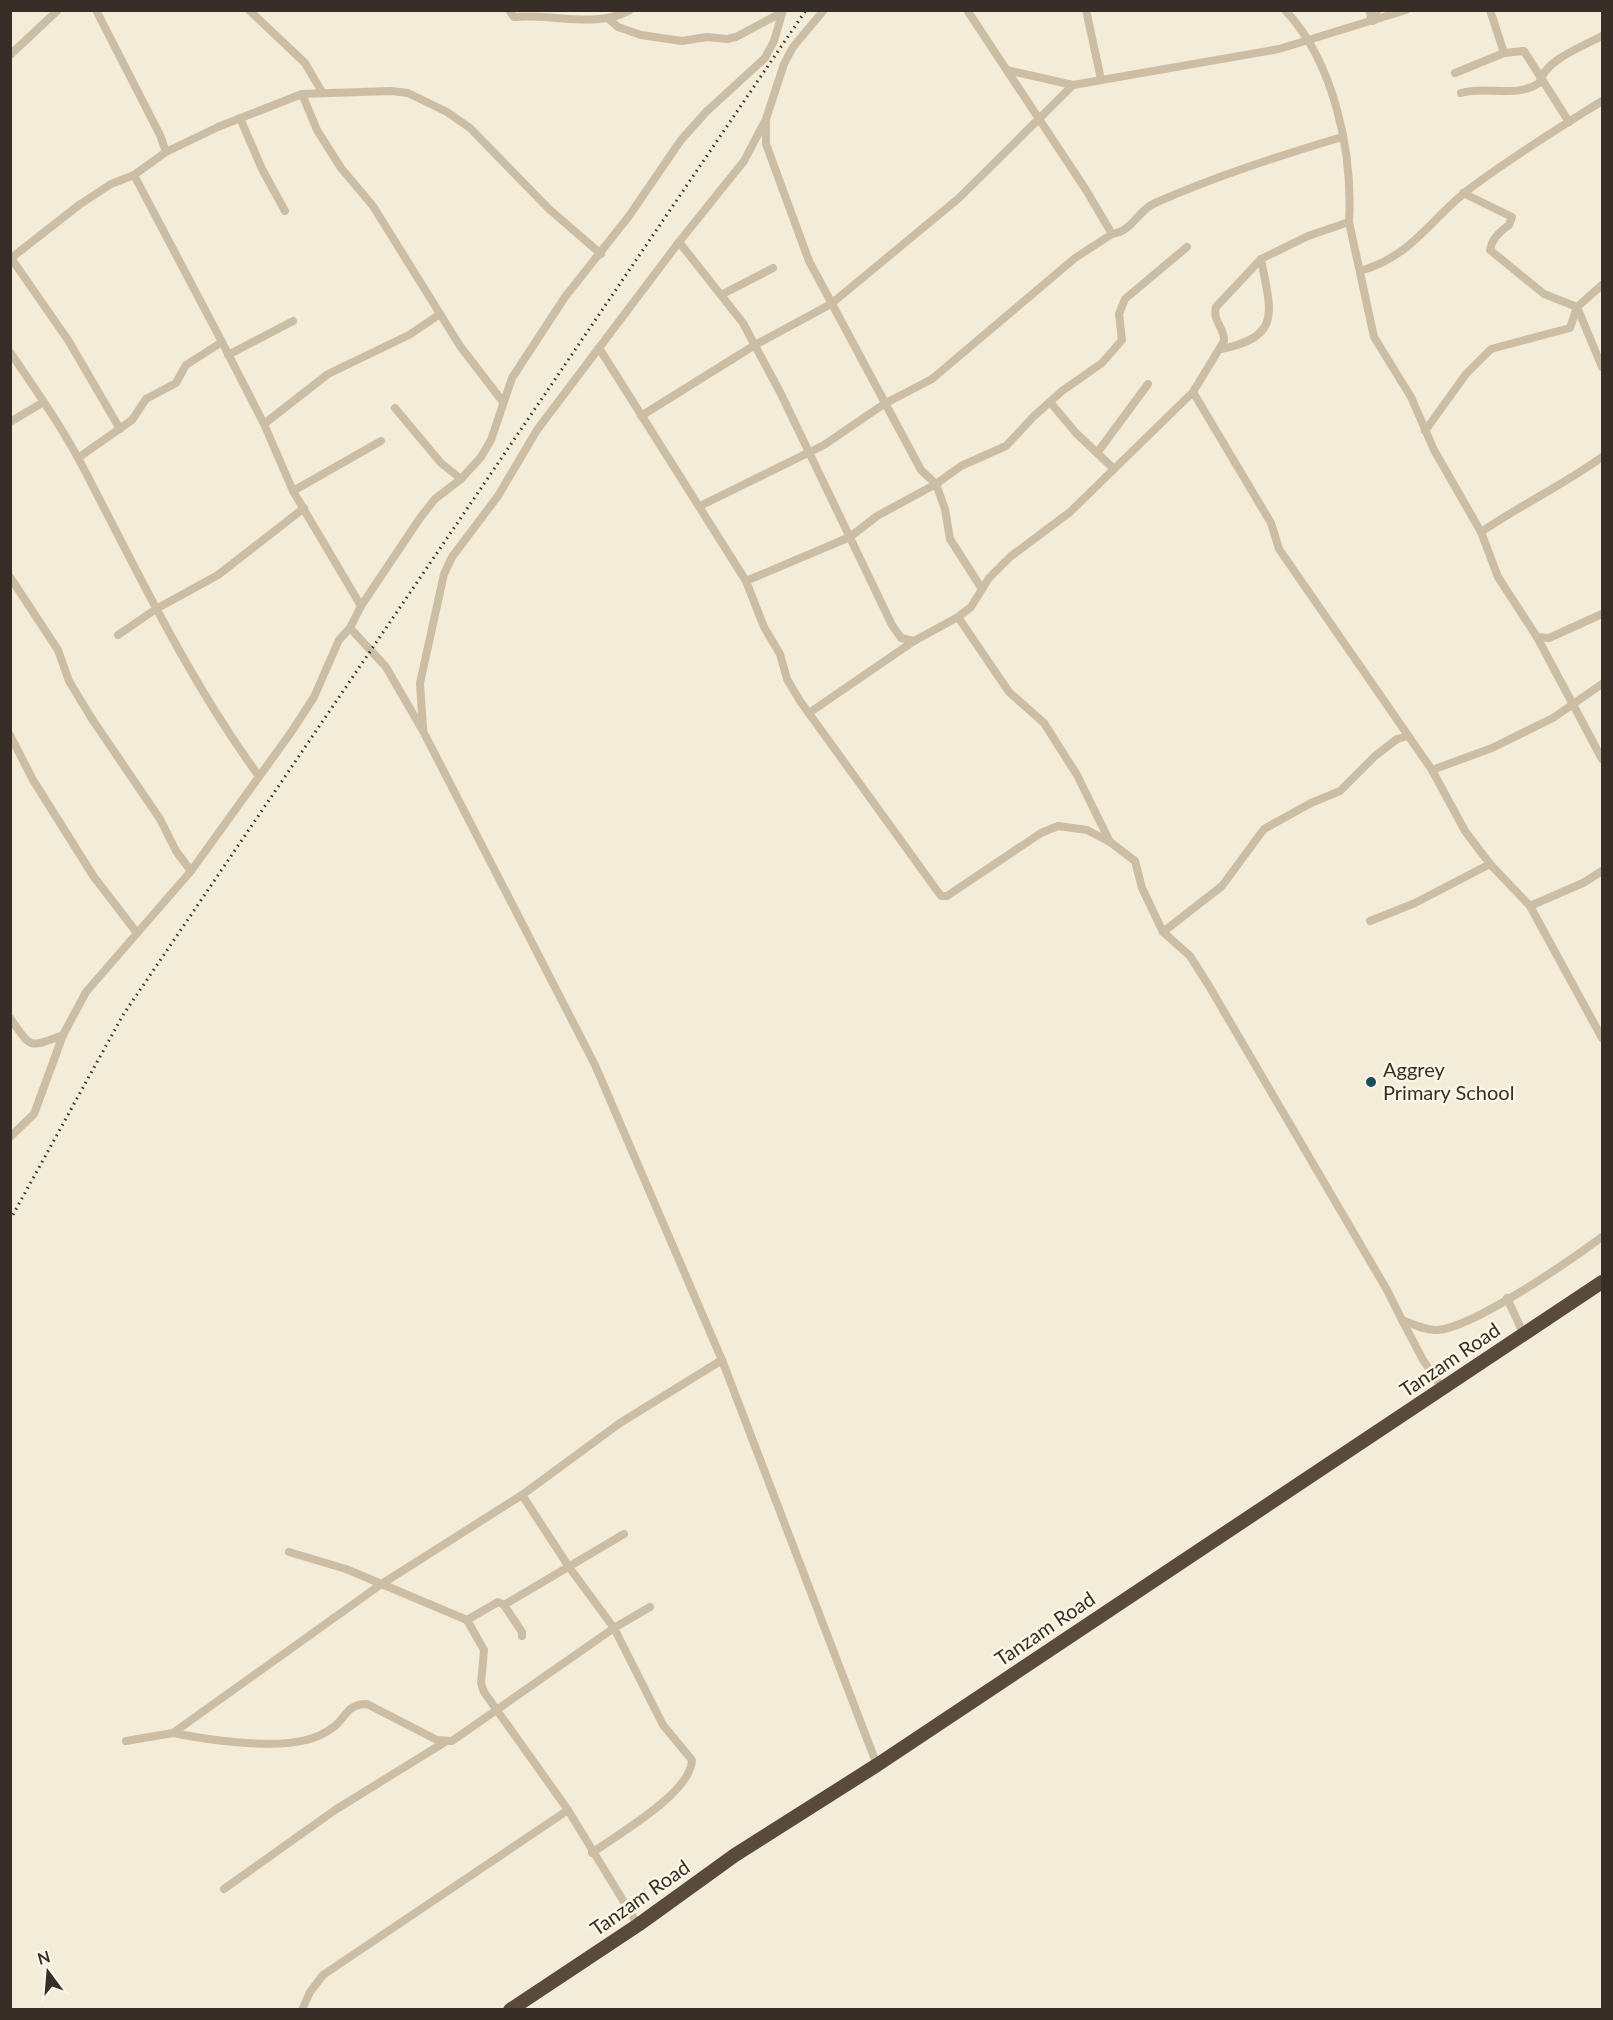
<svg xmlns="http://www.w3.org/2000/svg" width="1613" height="2020" font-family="Lato,sans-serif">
<rect width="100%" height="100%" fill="#f3ecd9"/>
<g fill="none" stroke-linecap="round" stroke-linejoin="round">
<!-- street -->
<g stroke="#ccbea4" stroke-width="8">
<path d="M96,10L160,135L166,152"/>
<path d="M249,10L305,63L322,92"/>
<path d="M509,10L514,17C550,13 599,29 630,10"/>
<path d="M1086,10L1101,79"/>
<path d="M1285,10C1334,62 1353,152 1349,222L1374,337L1411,397L1434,450L1481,532L1498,577L1537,637L1549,638L1602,614"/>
<path d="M1369,10L1373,21"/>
<path d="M1490,10L1504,53L1524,51L1569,122"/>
<path d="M1371,17L1378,10"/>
<path d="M610,20L618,27L641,35L682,41L707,37L727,39L736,37L781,13"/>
<path d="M10,55L58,10"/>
<path d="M1007,70L1073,85L1279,49L1406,10"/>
<path d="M1455,73L1504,53"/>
<path d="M1461,93C1488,85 1515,99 1539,83C1546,59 1582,47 1602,36"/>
<path d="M302,94L317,130L341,168L373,206L460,346L503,402"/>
<path d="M240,118L262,169L285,211"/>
<path d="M766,121V144L809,261L921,470L936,484L945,509L950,539L982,589"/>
<path d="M134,175L222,342L264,424L293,491L361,606"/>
<path d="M1463,193L1512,217L1509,225C1500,231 1492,238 1490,250L1544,294L1577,307L1602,367"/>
<path d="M1112,234C1133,231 1137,211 1155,203C1216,176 1279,156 1342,137"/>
<path d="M679,242L743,323L781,394L892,625L901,638L914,641"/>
<path d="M11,258L68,340L120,429"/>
<path d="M10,259L79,205L111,184L134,175L166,152L218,127L302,94L391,91L408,93L447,112L470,128L549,209L601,254"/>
<path d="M1360,271C1415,255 1430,218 1472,187C1513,156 1559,128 1602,101"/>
<path d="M721,295L773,268"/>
<path d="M599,348L746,581L764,627L780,654L787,679L800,701L941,896H947L1041,833L1058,826L1087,830L1110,842L1135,861L1142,888L1163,932L1190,956L1209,986L1387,1290L1402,1320C1413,1324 1426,1331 1438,1330C1474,1327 1571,1260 1602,1237"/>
<path d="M1221,349C1284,337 1270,309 1261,259"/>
<path d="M10,352C36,390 64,430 85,471C139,575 189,680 258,775"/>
<path d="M228,355L293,321"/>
<path d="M1193,392L1271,523L1279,549L1432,770L1465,831L1490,864L1530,906L1602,1038"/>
<path d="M1050,402L1076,433L1114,469"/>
<path d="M395,408L441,463L461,479"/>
<path d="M641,416L755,345L831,304L959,198L1073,85"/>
<path d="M10,422L42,403"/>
<path d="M264,424L328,374L409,335L440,314"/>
<path d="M1425,431L1466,374L1491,349L1570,328L1577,307L1602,285"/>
<path d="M1097,453L1148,384"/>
<path d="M78,458L132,420L146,399L176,383L186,365L222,342"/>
<path d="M293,491L381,441"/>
<path d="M700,506L824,445L884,404L932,379L1075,258L1112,234L1086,190L967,10"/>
<path d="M1481,532C1521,505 1563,485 1602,457"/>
<path d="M10,577L58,650L69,681L92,719L160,819L176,851L191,871"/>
<path d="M746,581L850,537L877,516L936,484L961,466L1006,446L1033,417L1062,391L1102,363L1122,340L1119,314L1125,299L1187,247"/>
<path d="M958,617L1009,692L1044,723L1077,775L1110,842"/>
<path d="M350,628L386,667L423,731L595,1065L722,1360L877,1765"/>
<path d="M118,635L156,609L218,575L304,508"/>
<path d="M1537,637L1602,759"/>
<path d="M809,713L914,641L958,617L971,607L989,578L1010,557L1070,512L1193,392L1224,341C1225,328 1212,321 1216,307L1261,259L1308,236L1349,222"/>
<path d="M423,728L420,683L444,574L452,557L498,496L537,430L679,242L744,161L766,119L784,64L793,47L824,10"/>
<path d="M10,735L33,780L94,877L137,933"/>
<path d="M1432,770L1492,748L1553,718L1602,684"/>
<path d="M1530,906L1583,883L1602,871"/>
<path d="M1370,921L1415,903L1490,864"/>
<path d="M1163,932L1222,886L1264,829L1311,803L1340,791L1375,756L1397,739L1408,736"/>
<path d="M10,1018C32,1049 28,1048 63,1035"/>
<path d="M10,1137L34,1114L63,1035L86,992L191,871L292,731L314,697L339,640L350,628L361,606L420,518L435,499L461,479L481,457L491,440L512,378L565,297L629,216L681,140L706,112L765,58L774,41L783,10"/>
<path d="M1507,1298L1524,1335"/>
<path d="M1402,1320L1423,1360L1443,1389"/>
<path d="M522,1495L569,1567L614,1628L663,1725L692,1760C691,1793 618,1834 592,1853"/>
<path d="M289,1552L346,1569L467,1620L484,1650L481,1683L484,1692L568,1810L638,1925"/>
<path d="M504,1605L624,1534"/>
<path d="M467,1620L498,1602L504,1605L522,1632V1636"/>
<path d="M173,1733C208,1740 271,1749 306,1740C316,1738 327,1732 335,1726C347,1715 348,1704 367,1704L437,1740L452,1741L614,1628L650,1607"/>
<path d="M126,1741L173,1733L380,1585L522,1495L620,1423L722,1360"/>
<path d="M224,1889L335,1810L445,1742"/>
<path d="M302,2010L310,1992L323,1975L568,1810"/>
</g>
<!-- highway -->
<path stroke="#594a3d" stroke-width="14" d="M510,2010L638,1925L735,1855L877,1765L1602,1282"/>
<!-- rail -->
<path stroke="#372f27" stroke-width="3" stroke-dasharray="1.5 4.5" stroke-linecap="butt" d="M10,1220L123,1015L806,10"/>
</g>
<!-- markers -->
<circle fill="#194c5c" stroke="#fbf5e6" stroke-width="2" cx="1371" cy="1082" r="6"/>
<g text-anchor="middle" stroke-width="5" stroke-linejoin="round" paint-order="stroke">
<!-- poi labels -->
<g font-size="20" fill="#372f27" stroke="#fbf5e6" text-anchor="start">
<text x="1383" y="1077">Aggrey<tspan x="1383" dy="23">Primary School</tspan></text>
</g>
<!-- street labels -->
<g font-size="20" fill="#372f27" stroke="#fbf5e6">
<text transform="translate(1450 1360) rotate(-34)" y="7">Tanzam Road</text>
<text transform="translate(1045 1629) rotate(-34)" y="7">Tanzam Road</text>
<text transform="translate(640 1898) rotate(-35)" y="7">Tanzam Road</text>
</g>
</g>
<!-- border -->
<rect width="1613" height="2020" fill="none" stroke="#372f27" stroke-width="24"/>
<!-- north arrow -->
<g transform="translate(48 1972) rotate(344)" stroke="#fbf5e6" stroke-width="4.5" paint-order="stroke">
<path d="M0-4.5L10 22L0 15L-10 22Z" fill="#372f27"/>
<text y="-9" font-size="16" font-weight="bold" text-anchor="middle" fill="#372f27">N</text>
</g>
</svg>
